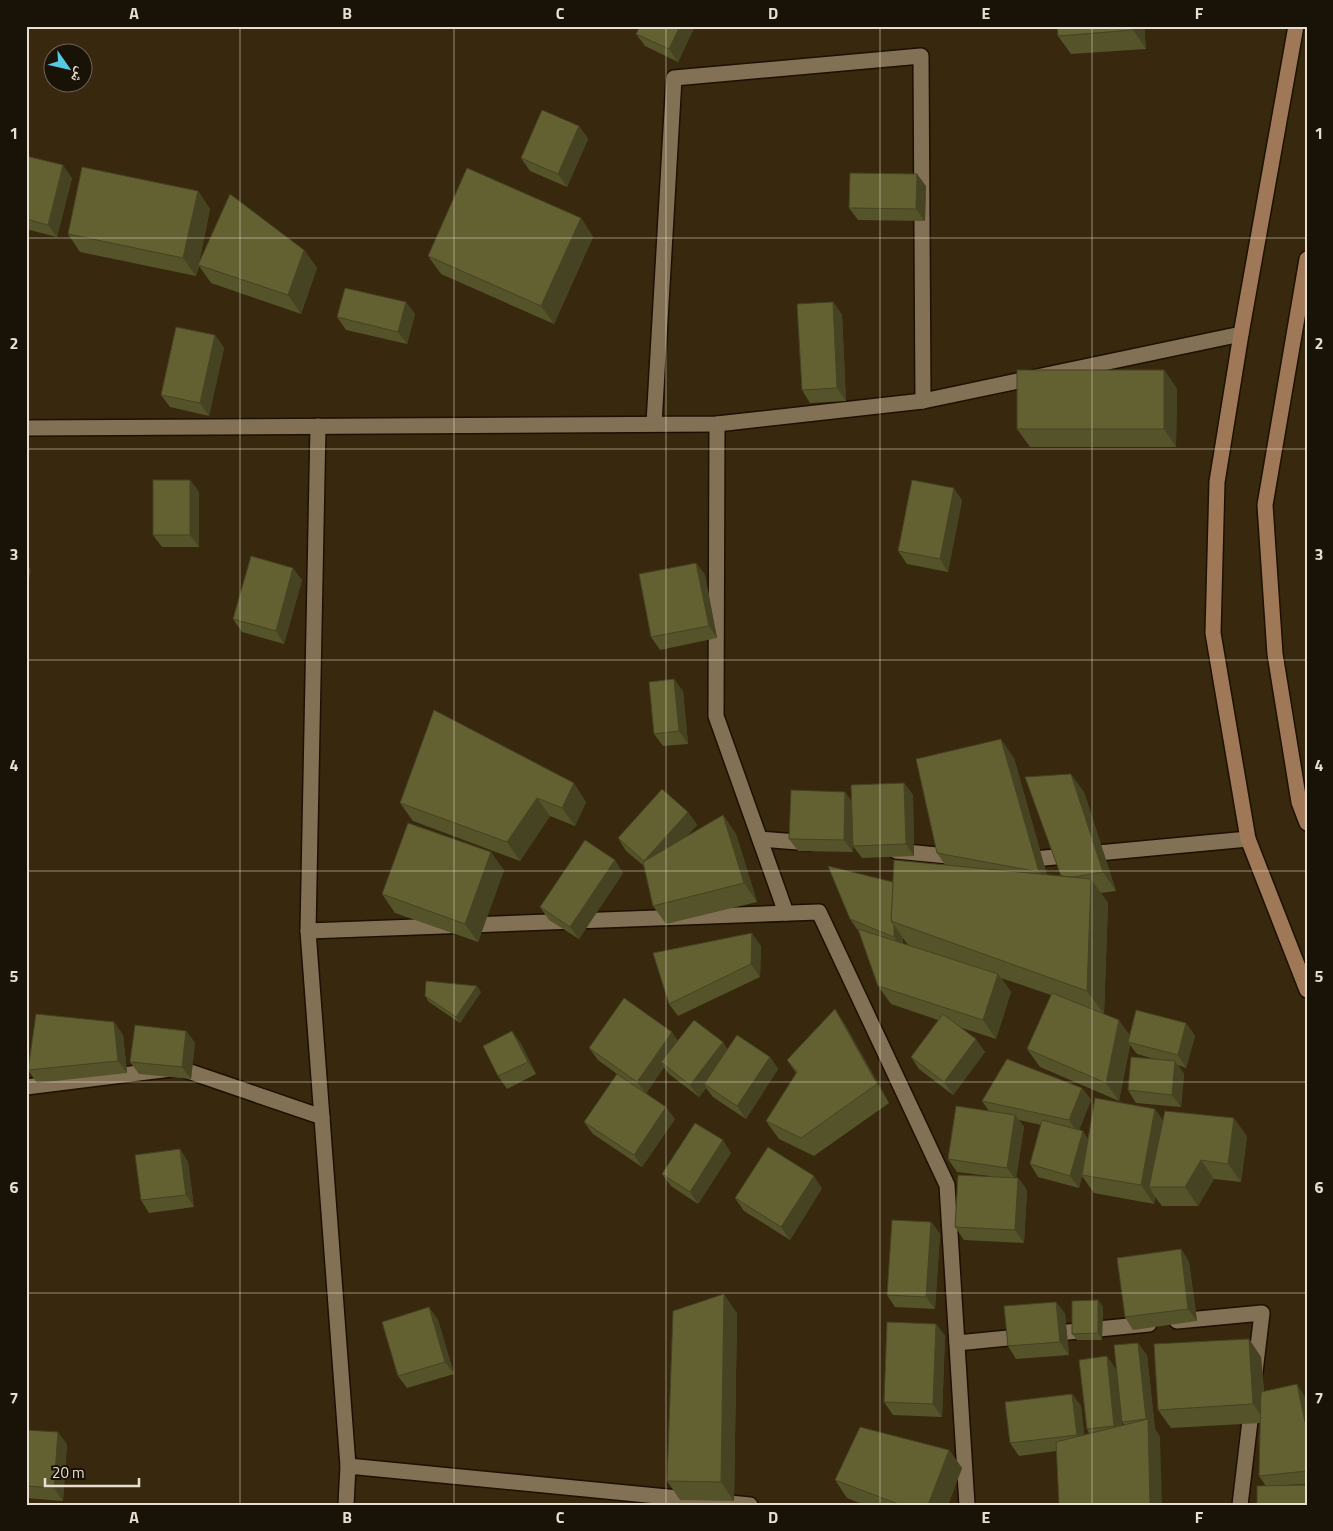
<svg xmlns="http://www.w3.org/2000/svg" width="1333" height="1531" font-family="'Titillium Web','Noto Naskh Arabic',sans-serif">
<rect width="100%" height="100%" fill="#37280e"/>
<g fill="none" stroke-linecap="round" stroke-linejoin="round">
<defs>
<g id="street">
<path d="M654,424L674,78L921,56L923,401"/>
<path d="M717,424L716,716L786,913"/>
<path d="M26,428L717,424L923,401L1241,334"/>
<path d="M760,839L811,843"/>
<path d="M896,851L958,857"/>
<path d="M1023,860L1248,839"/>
<path d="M308,931L318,426"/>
<path d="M26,1087L179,1068L322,1117"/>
<path d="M1177,1321L1262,1313L1255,1372"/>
<path d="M957,1343L1149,1324"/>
<path d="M348,1466L308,931L819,912L947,1185L967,1505"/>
<path d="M346,1505L348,1466L750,1505"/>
<path d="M1240,1505L1252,1404"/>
</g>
<g id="secondary">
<path d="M1296,26L1241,334L1217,482L1213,633L1248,839L1307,990"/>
<path d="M1307,259L1265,505L1275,654L1299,802L1307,823"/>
</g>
</defs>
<!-- street casing -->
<use href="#street" stroke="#1e1000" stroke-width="18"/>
<!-- secondary casing -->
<use href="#secondary" stroke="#1e1000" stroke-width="18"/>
<!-- street -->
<use href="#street" stroke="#837156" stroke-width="15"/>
<!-- secondary -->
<use href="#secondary" stroke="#9f7857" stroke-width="15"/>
</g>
<!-- wall -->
<g fill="#55532a" fill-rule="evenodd">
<path d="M695,26L678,62L645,46L636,34Z"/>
<path d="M1144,26L1146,49L1071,54L1058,36Z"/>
<path d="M579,126L588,139L567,187L530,171L521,158Z"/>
<path d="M26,156L72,178L57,237L26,229Z"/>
<path d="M926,186L925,221L858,220L849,208Z"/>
<path d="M198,191L210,209L199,263L304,250L317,268L301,314L211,283L199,266L196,276L80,252L68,234Z"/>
<path d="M581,218L593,237L554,324L441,274L428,256Z"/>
<path d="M833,302L842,315L846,401L810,403L802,390Z"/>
<path d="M415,314L407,344L346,330L337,317Z"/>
<path d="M215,335L224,348L209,416L170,407L161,395Z"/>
<path d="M1164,370L1177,389L1176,447H1030L1017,429Z"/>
<path d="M190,480L199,492V547H162L153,535Z"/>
<path d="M962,500L948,572L907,564L898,551Z"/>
<path d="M696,563L705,575L717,638L660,650L651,637Z"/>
<path d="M302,580L284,644L242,632L233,619Z"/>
<path d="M683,691L688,744L663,746L654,734Z"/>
<path d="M434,710L586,802L575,826L550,816L520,861L413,821L400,803Z"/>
<path d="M1014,758L1047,875L1061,876L1084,792L1116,891L1101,893L1108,903L1104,1014L1130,1035L1186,1023L1195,1036L1186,1068L1178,1065L1184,1074L1181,1107L1136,1103L1128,1090L1158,1060L1137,1054L1130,1045L1119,1101L1040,1067L1027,1049L1051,995L1001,978L1011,992L996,1039L959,1027L985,1052L953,1095L919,1069L911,1057L938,1020L891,1004L878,986L859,932L850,919L945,865L937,853ZM903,938L908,945L925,951L903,944Z"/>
<path d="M904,783L913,795L914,856L862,858L853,846V842V852L798,851L789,839L845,792L851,801Z"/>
<path d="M688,812L697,825L685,838L723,815L736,834L757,902L666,924L653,906L644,866L626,851L618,838Z"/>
<path d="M504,870L478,942L395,913L382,894Z"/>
<path d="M623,873L579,939L549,920L540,907Z"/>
<path d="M761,946L760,977L678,1016L669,1004Z"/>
<path d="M481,992L460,1023L429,1002L425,996Z"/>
<path d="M835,1009L847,1028L889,1103L814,1156L779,1139L766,1121L796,1073L787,1060Z"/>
<path d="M114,1022L123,1035L127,1073L37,1083L28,1070Z"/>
<path d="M186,1031L195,1043L191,1079L139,1074L130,1062Z"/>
<path d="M512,1031L521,1044L536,1074L507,1089L498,1076Z"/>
<path d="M678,1040L723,1042L727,1049L770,1057L778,1069L746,1119L713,1097L706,1088L699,1097L669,1074L664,1067L646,1093L675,1119L642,1167L593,1134L584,1122L617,1074L598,1060L589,1048Z"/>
<path d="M1082,1088L1091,1100L1079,1130L1088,1139L1163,1120L1247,1136L1241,1182L1214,1179L1198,1206H1162L1155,1197L1154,1204L1094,1193L1082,1176L1079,1188L1038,1177L1030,1164L1041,1125L1019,1120L1024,1127L1016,1177L1018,1178L1027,1190L1024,1243L964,1240L955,1227L989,1176L957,1172L948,1159L989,1111L982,1101Z"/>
<path d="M180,1149L188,1162L194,1207L149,1213L141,1200Z"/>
<path d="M731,1153L698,1204L671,1186L662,1174Z"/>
<path d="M822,1188L790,1240L744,1211L735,1198Z"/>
<path d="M931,1222L940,1234L935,1309L895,1307L887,1295Z"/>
<path d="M1181,1249L1189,1262L1197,1321L1133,1330L1125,1317Z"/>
<path d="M1098,1300L1103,1307L1102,1340H1077L1072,1334Z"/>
<path d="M1056,1302L1065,1314L1069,1355L1016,1359L1008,1346Z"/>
<path d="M429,1307L438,1320L454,1374L407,1388L398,1376Z"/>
<path d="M737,1313L734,1501L680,1500L667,1481Z"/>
<path d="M936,1324L945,1336L942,1417L893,1415L884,1402Z"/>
<path d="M1249,1339L1261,1357L1264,1391L1305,1397L1307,1403V1484L1266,1486L1259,1476L1260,1423L1171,1428L1158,1410Z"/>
<path d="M1147,1355L1155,1429L1160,1437L1019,1456L1010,1443L1072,1394L1081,1406L1084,1435L1089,1433L1087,1429L1116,1369L1122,1425H1124L1122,1422Z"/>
<path d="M26,1430L67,1444L63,1501L26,1498Z"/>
<path d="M949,1450L962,1468L948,1505H865L847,1498L835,1480Z"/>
</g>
<!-- shaded-wall -->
<g fill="#454322">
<path d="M680,26H695L678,62L669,49Z"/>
<path d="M1132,26H1144L1146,49L1133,30Z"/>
<path d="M579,126L588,139L567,187L558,174Z"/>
<path d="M63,165L72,178L57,237L48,225Z"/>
<path d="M917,174L926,186L925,221L916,209Z"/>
<path d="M198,191L210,209L196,276L183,258Z"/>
<path d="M581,218L593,237L554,324L541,306Z"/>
<path d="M304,250L317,268L301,314L288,295Z"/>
<path d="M406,302L415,314L407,344L398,332Z"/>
<path d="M833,302L842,315L846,401L837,388Z"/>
<path d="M215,335L224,348L209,416L200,403Z"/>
<path d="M1164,370L1177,389L1176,447L1164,429Z"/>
<path d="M190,480L199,492V547L190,535Z"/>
<path d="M954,488L962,500L948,572L940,559Z"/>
<path d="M696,563L705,575L717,638L709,626Z"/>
<path d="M27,564L31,570L26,593V567Z"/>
<path d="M293,568L302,580L284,644L276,631Z"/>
<path d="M674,679L683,691L688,744L679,731Z"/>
<path d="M1001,739L1014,758L1051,890L1039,872Z"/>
<path d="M1071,774L1084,792L1116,891L1103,872Z"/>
<path d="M574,783L586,802L575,826L562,808Z"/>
<path d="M904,783L913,795L914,856L906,844Z"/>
<path d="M845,792L854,804L853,852L844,840Z"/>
<path d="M537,798L550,816L520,861L507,842Z"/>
<path d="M688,812L697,825L653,874L644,861Z"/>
<path d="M723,815L736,834L757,902L744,883Z"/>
<path d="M491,852L504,870L478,942L465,924Z"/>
<path d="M615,860L623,873L579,939L570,927Z"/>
<path d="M1091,879L1108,903L1104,1014L1087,991Z"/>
<path d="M894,925L903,938L902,950L894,937Z"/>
<path d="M752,933L761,946L760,977L751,964Z"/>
<path d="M998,974L1011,992L996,1039L983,1020Z"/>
<path d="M477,986L481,992L460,1023L456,1017Z"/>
<path d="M835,1009L847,1028L889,1103L877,1084Z"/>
<path d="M1119,1020L1132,1038L1128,1042L1130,1045L1119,1101L1106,1083Z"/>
<path d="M114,1022L123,1035L127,1073L118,1061Z"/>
<path d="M1186,1023L1195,1036L1186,1068L1178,1055Z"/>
<path d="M186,1031L195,1043L191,1079L182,1067Z"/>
<path d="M512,1031L521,1044L536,1074L528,1062Z"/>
<path d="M672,1032L680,1044L661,1062L664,1067L646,1094L637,1082Z"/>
<path d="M976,1039L985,1052L953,1095L944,1082Z"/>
<path d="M723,1042L731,1055L704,1084L706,1088L699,1097L690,1085Z"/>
<path d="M770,1057L778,1069L746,1119L737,1106Z"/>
<path d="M1175,1061L1184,1074L1181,1107L1172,1095Z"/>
<path d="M1082,1088L1091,1100L1078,1133L1069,1120Z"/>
<path d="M666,1107L675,1119L642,1167L634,1155Z"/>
<path d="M1155,1109L1168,1127L1149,1187L1155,1197L1154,1204L1141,1185Z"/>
<path d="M1015,1115L1024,1127L1016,1180L1007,1168Z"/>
<path d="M1234,1118L1247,1136L1241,1182L1228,1164Z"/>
<path d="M1083,1131L1091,1144L1082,1175V1176L1079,1188L1070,1176Z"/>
<path d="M723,1140L731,1153L698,1204L690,1192Z"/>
<path d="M180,1149L188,1162L194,1207L186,1195Z"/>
<path d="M1201,1160L1214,1179L1198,1206L1185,1187Z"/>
<path d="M814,1176L822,1188L790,1240L781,1227Z"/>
<path d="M1018,1178L1027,1190L1024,1243L1015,1230Z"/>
<path d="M931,1222L940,1234L935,1309L926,1297Z"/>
<path d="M1181,1249L1189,1262L1197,1321L1188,1309Z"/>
<path d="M724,1294L737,1313L734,1501L721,1482Z"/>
<path d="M1098,1300L1103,1307L1102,1340L1098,1333Z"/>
<path d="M1056,1302L1065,1314L1069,1355L1060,1342Z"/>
<path d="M429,1307L438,1320L454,1374L445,1362Z"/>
<path d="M936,1324L945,1336L942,1417L933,1404Z"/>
<path d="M1249,1339L1261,1357L1266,1422L1253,1404Z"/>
<path d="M1138,1343L1147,1355L1155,1429L1160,1437L1162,1505H1150L1146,1419Z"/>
<path d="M1107,1356L1116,1369L1123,1439L1114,1426Z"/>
<path d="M1297,1384L1305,1397L1307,1403V1431Z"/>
<path d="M1072,1394L1081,1406L1086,1448L1077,1435Z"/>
<path d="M58,1432L67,1444L63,1501L54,1488Z"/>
<path d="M949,1450L962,1468L948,1505H928Z"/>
</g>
<!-- building -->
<g fill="#636031" stroke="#454322">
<path d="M640,26H680L669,49L636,34Z"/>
<path d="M1057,26H1132L1133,30L1058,36Z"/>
<path d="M542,110L579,126L558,174L521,158Z"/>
<path d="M26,156L63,165L48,225L26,219Z"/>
<path d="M82,167L198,191L183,258L68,234Z"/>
<path d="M467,168L581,218L541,306L428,256Z"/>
<path d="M850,173L917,174L916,209L849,208Z"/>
<path d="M230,194L304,250L288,295L198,265Z"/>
<path d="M345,288L406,302L398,332L337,317Z"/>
<path d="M833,302L837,388L802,390L797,304Z"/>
<path d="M176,327L215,335L200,403L161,395Z"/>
<rect x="1017" y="370" width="147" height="59"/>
<rect x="153" y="480" width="37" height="55"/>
<path d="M912,480L954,488L940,559L898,551Z"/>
<path d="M251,556L293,568L276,631L233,619Z"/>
<path d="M696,563L709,626L651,637L639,574Z"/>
<path d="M674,679L679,731L654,734L649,682Z"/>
<path d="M434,710L574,783L562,808L537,798L507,842L400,803Z"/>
<path d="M1001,739L1039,872L937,853L916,759Z"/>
<path d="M1071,774L1103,872L1074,877L1061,876L1025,777Z"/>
<path d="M904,783L906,844L853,846L851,785Z"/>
<path d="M662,789L688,812L644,861L618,838Z"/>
<path d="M791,790L845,792L844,840L789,839Z"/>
<path d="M723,815L744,883L653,906L643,862Z"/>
<path d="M408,823L491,852L465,924L382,894Z"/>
<path d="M585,840L615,860L570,927L540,907Z"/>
<path d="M894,860L1091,879L1087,991L891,921Z"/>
<path d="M828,866L893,882L891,921L894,925V937L850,919Z"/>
<path d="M858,929L998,974L983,1020L878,986Z"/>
<path d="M752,933L751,964L669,1004L653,953Z"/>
<path d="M426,981L477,986L456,1017L425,996Z"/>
<path d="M1052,993L1119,1020L1106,1083L1027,1049Z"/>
<path d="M624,998L672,1032L637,1082L589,1048Z"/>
<path d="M835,1009L877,1084L801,1138L766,1121L797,1072L787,1060Z"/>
<path d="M1136,1010L1186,1023L1178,1055L1128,1042Z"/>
<path d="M36,1014L114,1022L118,1061L28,1070Z"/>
<path d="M943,1014L976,1039L944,1082L911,1057Z"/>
<path d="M694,1020L723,1042L690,1085L661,1062Z"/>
<path d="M135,1025L186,1031L182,1067L130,1062Z"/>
<path d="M512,1031L528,1062L498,1076L483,1046Z"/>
<path d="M737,1035L770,1057L737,1106L704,1084Z"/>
<path d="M1131,1057L1175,1061L1172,1095L1128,1090Z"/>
<path d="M1007,1059L1082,1088L1069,1120L982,1101Z"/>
<path d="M617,1074L666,1107L634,1155L584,1122Z"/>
<path d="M1095,1098L1155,1109L1141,1185L1082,1175Z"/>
<path d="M956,1106L1015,1115L1007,1168L948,1159Z"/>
<path d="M1165,1111L1234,1118L1228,1164L1201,1160L1185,1187H1149Z"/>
<path d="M1042,1120L1083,1131L1070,1176L1030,1164Z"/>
<path d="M695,1123L723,1140L690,1192L662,1174Z"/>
<path d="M768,1147L814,1176L781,1227L735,1198Z"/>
<path d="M180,1149L186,1195L141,1200L135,1155Z"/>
<path d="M958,1175L1018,1178L1015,1230L955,1227Z"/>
<path d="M892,1220L931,1222L926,1297L887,1295Z"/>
<path d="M1181,1249L1188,1309L1125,1317L1117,1258Z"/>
<path d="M724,1294L721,1482L667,1481L673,1311Z"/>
<path d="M1098,1300V1333L1072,1334V1301Z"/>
<path d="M1056,1302L1060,1342L1008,1346L1004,1306Z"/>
<path d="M429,1307L445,1362L398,1376L382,1322Z"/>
<path d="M887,1322L936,1324L933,1404L884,1402Z"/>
<path d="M1249,1339L1253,1404L1158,1410L1154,1344Z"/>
<path d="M1138,1343L1146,1419L1122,1422L1114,1345Z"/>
<path d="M1107,1356L1114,1426L1087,1429L1079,1360Z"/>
<path d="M1297,1384L1307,1431V1471L1259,1476L1261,1392Z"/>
<path d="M1072,1394L1077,1435L1010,1443L1005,1402Z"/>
<path d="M1148,1419L1150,1505H1059L1056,1442Z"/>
<path d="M860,1427L949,1450L928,1505H901L835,1480Z"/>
<path d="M26,1430L58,1432L54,1488L26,1486Z"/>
<path d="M1307,1485V1505H1257V1486Z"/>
</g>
<!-- grid -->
<path fill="none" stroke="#e9dfd0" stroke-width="1" stroke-opacity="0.55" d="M240,26V1505M454,26V1505M666,26V1505M880,26V1505M1092,26V1505M26,238H1307M26,449H1307M26,660H1307M26,871H1307M26,1082H1307M26,1293H1307"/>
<!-- border -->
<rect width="1333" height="1531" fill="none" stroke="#191207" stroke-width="55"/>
<!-- north arrow -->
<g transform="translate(68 68) rotate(124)"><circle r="24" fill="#191207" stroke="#6c6457"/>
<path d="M0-4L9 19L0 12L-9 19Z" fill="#57c9e2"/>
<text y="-8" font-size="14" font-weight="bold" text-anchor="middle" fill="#e9dfd0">ش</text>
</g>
<!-- scale -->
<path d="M45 1478v8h94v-8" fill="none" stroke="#e9dfd0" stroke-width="2.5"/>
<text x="52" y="1478" font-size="15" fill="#e9dfd0" stroke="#191207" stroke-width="4" paint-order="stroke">20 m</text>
<rect x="28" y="28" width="1278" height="1476" fill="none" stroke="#e9dfd0" stroke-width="2"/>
<g font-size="16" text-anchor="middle" font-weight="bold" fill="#e9dfd0">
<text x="134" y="19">A</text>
<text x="347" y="19">B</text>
<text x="560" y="19">C</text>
<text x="773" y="19">D</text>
<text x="986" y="19">E</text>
<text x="1199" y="19">F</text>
<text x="14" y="139">1</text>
<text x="1319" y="139">1</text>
<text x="14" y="349">2</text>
<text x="1319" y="349">2</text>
<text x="14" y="560">3</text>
<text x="1319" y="560">3</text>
<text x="14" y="771">4</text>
<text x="1319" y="771">4</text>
<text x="14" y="982">5</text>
<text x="1319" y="982">5</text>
<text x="14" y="1193">6</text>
<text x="1319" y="1193">6</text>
<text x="14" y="1404">7</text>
<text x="1319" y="1404">7</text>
<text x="134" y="1523">A</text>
<text x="347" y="1523">B</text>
<text x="560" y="1523">C</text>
<text x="773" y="1523">D</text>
<text x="986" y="1523">E</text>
<text x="1199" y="1523">F</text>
</g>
</svg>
